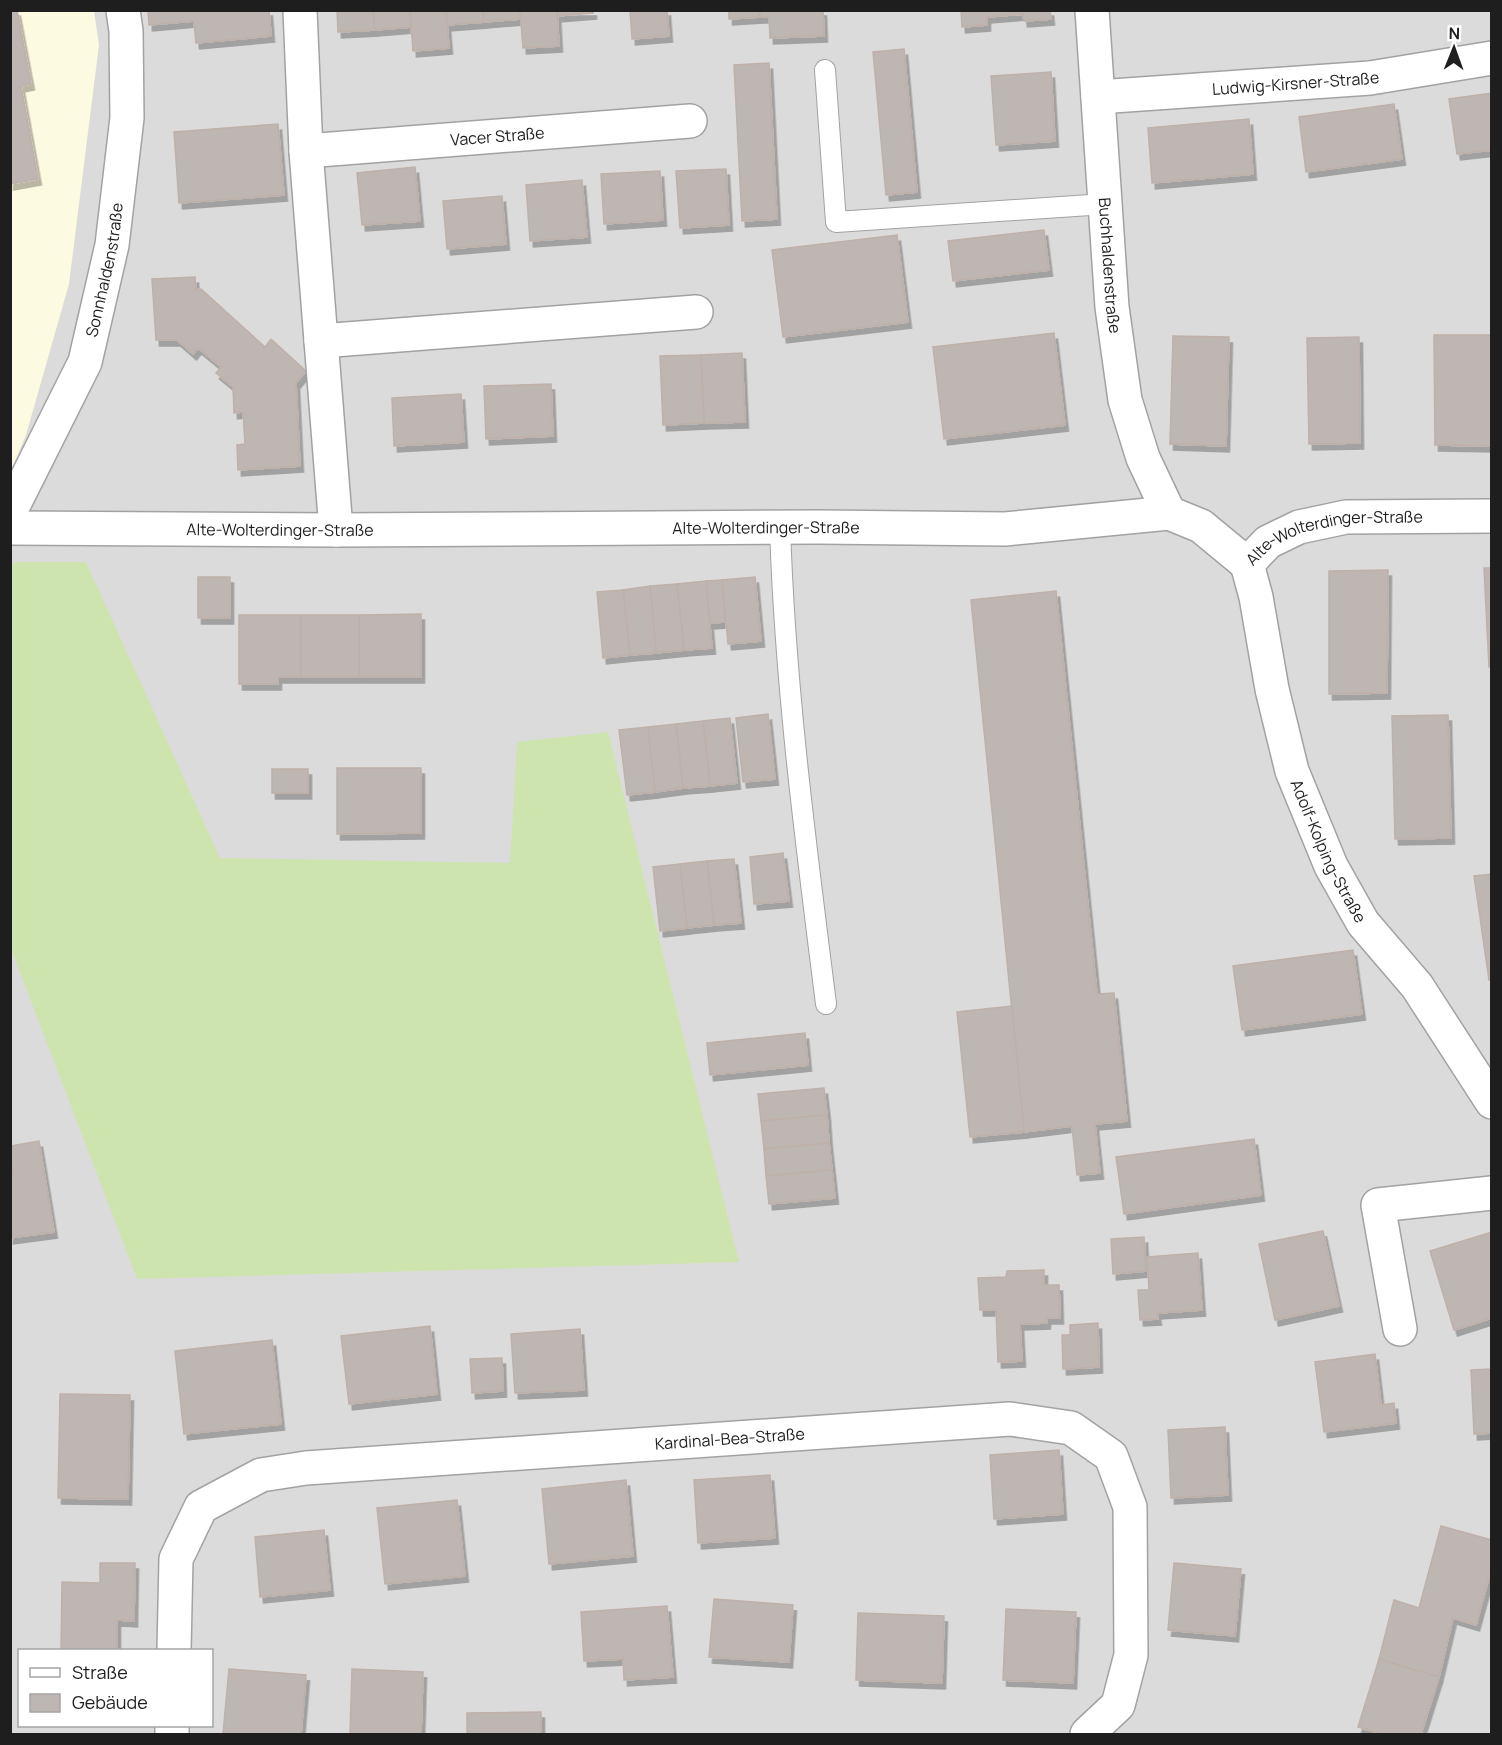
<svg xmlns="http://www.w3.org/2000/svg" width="1502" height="1745" font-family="Manrope,sans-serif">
<defs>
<filter id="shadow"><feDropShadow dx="3.5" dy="6" stdDeviation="0" flood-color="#0004"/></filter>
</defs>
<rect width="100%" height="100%" fill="#eeeae5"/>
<!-- residential -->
<path fill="#dcdbdb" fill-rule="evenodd" d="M11,11H1491V1734H11ZM20,1650H212V1726H20Z"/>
<!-- education -->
<path fill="#fcfae0" d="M11,11H94L99,45L69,284L26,435L11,471Z"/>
<!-- grass -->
<path fill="#cee4af" d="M15,562H86L220,858L510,863L517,742L608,732L739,1262L137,1279L11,949L10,567Z"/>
<!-- building -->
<g fill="#beb6b2" stroke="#bfb0a9" stroke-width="1.5" filter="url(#shadow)">
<path d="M10,10H17L31,84L21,86L38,179L10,184Z"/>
<path d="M148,10H269L271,36L196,43L194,21L149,25Z"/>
<path d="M337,10H373L375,30L338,32Z"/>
<path d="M373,10H410L411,27L375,30Z"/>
<path d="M410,10H446L449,48L413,51Z"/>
<path d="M446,10H483L484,22L447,25Z"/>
<path d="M483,10H520V19L484,22Z"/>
<path d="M520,10H557L559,46L523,48Z"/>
<path d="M557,10H593V13L557,16Z"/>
<path d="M667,10L669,36L632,39L630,10Z"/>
<path d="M729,10H759V17L729,19Z"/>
<path d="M760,10H823L824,36L770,38L769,17H760Z"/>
<path d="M961,10H1050L1051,19L1024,21L1023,14L987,17V25L962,27Z"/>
<path d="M904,49L917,192L886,195L873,52Z"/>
<path d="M769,63L777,219L742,221L734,65Z"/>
<path d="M1051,72L1055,141L996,145L991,76Z"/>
<path d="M1492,93V150L1457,154L1449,99Z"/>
<path d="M1394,104L1402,159L1306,172L1299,117Z"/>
<path d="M1249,119L1253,174L1152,183L1148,128Z"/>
<path d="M278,124L284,195L179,203L174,132Z"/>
<path d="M415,167L420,221L362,225L357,173Z"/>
<path d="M726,169L729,225L680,228L676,171Z"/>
<path d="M660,171L663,220L604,224L601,174Z"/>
<path d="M582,180L587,237L530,241L526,185Z"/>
<path d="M502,196L506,244L447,249L443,201Z"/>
<path d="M1044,230L1049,270L953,281L948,241Z"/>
<path d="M897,235L908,322L783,337L772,250Z"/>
<path d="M195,277L196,290L201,289L265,347L271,339L306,371L296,383L300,466L238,470L237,445L245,444L243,412L234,413L233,387L216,373L221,367L198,348L193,354L177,340H156L152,279Z"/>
<path d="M1054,333L1065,425L944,439L933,347Z"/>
<path d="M1434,335H1492V446L1435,445Z"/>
<path d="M1173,336L1229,337L1226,446L1170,444Z"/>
<path d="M1359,337L1360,443L1309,444L1307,338Z"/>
<path d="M742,353L745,422L704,423L701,355Z"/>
<path d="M701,355L704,423L663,425L660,356Z"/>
<path d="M551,384L553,436L486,439L484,386Z"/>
<path d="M461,394L464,442L394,446L392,398Z"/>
<path d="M1484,568H1492V667H1489Z"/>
<path d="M1388,570L1387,693L1329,694V571Z"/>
<rect x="198" y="577" width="32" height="41"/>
<path d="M755,577L761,641L728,644L722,580Z"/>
<path d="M722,580L725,622L710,623L706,581Z"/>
<path d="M706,581L712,648L684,650L677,584Z"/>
<path d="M677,584L684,650L656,653L650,586Z"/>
<path d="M650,586L656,653L630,655L623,590Z"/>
<path d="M623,590L630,655L603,658L597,592Z"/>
<path d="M1056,591L1097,994L1114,993L1127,1121L1095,1124L1100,1173L1077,1175L1072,1126L1024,1132L971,600Z"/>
<path d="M421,614V677H359V615Z"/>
<path d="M239,615H301V677H278V684H239Z"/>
<rect x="301" y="615" width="58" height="62"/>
<path d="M768,714L775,779L743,782L736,718Z"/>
<path d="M1448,715L1451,838L1395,839L1392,716Z"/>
<path d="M730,718L737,783L710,786L703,721Z"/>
<path d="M703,721L710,786L683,788L676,724Z"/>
<path d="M676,724L683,788L655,792L648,727Z"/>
<path d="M648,727L655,792L627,795L619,730Z"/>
<path d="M337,768H421V833L337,834Z"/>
<rect x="272" y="769" width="36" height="24"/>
<path d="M783,853L789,901L754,904L750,857Z"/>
<path d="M734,859L741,923L714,925L707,861Z"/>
<path d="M707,861L714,925L687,928L680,864Z"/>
<path d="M680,864L687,928L660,931L653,867Z"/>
<path d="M1492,874V979L1489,980L1474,876Z"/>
<path d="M1353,950L1362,1014L1242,1030L1233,966Z"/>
<path d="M1012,1006L1024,1132L970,1137L957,1012Z"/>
<path d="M805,1033L808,1065L710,1075L707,1043Z"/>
<path d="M824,1088L827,1115L761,1121L758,1094Z"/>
<path d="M827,1115L829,1143L764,1149L761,1121Z"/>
<path d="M1254,1139L1261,1195L1124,1214L1116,1157Z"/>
<path d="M39,1141L54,1232L10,1238V1174H13L10,1146Z"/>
<path d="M829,1143L832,1170L766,1176L764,1149Z"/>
<path d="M832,1170L835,1198L769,1204L766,1176Z"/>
<path d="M1323,1231L1339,1306L1275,1320L1259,1244Z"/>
<path d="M1492,1232V1318L1454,1330L1430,1251Z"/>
<path d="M1144,1237L1146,1271L1113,1274L1111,1239Z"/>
<path d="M1198,1253L1202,1310L1157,1313L1158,1319L1140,1320L1138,1290H1149L1147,1257Z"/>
<path d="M1044,1270V1285H1059L1060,1318H1047V1323L1020,1324L1022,1361L998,1362L996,1310H980L978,1278L1006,1277L1007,1271Z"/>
<path d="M1098,1323L1099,1367L1063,1369L1062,1335H1070V1325Z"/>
<path d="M430,1326L437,1394L349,1404L341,1336Z"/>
<path d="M580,1329L584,1390L515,1393L511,1334Z"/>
<path d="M272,1340L281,1424L184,1434L175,1351Z"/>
<path d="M1375,1354L1381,1405L1394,1403L1396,1423L1324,1432L1315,1362Z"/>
<path d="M502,1358L503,1391L472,1393L470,1359Z"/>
<path d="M1492,1369V1433L1474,1434L1471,1370Z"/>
<path d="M60,1394L130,1395L128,1499L58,1498Z"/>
<path d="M1225,1427L1228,1495L1171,1498L1168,1430Z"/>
<path d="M1059,1450L1063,1514L994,1519L990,1455Z"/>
<path d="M770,1475L775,1538L698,1543L694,1480Z"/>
<path d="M626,1480L633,1556L549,1564L542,1489Z"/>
<path d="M457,1500L465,1576L385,1584L377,1508Z"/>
<path d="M1441,1526L1492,1540V1567L1476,1625L1453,1618L1439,1677L1379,1659L1394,1600L1419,1608Z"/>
<path d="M324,1530L330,1590L260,1597L255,1537Z"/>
<path d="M100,1563H135L134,1621L117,1620V1650H61L62,1582L100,1583Z"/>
<path d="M1174,1563L1241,1569L1235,1636L1168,1630Z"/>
<path d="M714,1599L793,1605L789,1662L709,1657Z"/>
<path d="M667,1606L673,1677L624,1680L623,1659L584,1661L581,1612Z"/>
<path d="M1006,1609L1076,1612L1073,1683L1003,1680Z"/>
<path d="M858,1613L944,1616L942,1683L856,1680Z"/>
<path d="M1379,1659L1439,1677L1421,1734H1382L1358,1727Z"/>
<path d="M229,1669L306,1675L301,1734H223Z"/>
<path d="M352,1669L423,1672L421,1734H350Z"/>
<path d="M541,1712V1734H467V1713Z"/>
</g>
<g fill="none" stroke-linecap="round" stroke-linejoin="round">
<defs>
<g id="service">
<path d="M825,70L836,222L1105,204"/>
<path d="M780,527C785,687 806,845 826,1004"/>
</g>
<g id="minor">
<path d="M300,10L306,151L336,530"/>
<path id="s1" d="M1092,10L1112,307L1125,400L1143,458L1169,513"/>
<path id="s2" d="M1098,97L1370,78L1492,58"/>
<path id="s3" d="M306,151L690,121"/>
<path d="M321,341L696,312"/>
<path id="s4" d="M10,512L85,362L112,245L127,118L126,31L123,10"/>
<path id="s5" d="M10,528L336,530L818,527L1005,529L1169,513L1201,526L1247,564"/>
<path id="s6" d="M1247,564L1256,597L1272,689L1292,771L1331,866L1363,923L1417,986L1492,1102"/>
<path id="s7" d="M1247,564L1268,542L1299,527L1346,517L1492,516"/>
<path d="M1400,1329L1378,1205L1492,1193"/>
<path id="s8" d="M174,1650L176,1559L201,1507L261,1475L306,1468L1010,1419L1071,1428L1111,1456L1130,1507L1131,1655L1118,1705L1087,1734"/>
<path d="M172,1734V1726"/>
</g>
</defs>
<!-- service casing -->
<use href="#service" stroke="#a2a2a2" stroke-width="22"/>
<!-- minor casing -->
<use href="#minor" stroke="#a2a2a2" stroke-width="36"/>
<!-- service -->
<use href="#service" stroke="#fff" stroke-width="20"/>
<!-- minor -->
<use href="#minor" stroke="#fff" stroke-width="33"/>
</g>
<g text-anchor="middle" stroke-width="6" stroke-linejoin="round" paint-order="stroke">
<!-- street labels -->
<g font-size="16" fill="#1e1e1e" stroke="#fff">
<text dy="6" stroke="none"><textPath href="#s2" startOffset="198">Ludwig-Kirsner-Straße</textPath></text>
<text dy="6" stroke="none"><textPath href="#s3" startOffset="192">Vacer Straße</textPath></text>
<text dy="6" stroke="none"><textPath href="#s1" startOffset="256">Buchhaldenstraße</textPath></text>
<text dy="6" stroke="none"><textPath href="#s4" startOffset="262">Sonnhaldenstraße</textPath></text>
<text dy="6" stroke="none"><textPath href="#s5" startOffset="756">Alte-Wolterdinger-Straße</textPath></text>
<text dy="6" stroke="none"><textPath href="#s5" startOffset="270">Alte-Wolterdinger-Straße</textPath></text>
<text dy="6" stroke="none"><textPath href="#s7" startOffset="96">Alte-Wolterdinger-Straße</textPath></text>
<text dy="6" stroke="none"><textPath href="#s6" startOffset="300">Adolf-Kolping-Straße</textPath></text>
<text dy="6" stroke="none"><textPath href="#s8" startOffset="687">Kardinal-Bea-Straße</textPath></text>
</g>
</g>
<!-- border -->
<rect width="1502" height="1745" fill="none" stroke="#1e1e1e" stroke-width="24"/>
<!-- legend -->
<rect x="18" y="1649" width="195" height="78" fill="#ffffff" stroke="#a5a5a5" stroke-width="1.5"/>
<rect x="30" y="1668" width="30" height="9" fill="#ffffff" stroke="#a5a5a5" stroke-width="1.5"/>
<text x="72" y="1679" font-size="18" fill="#1e1e1e">Straße</text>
<rect x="30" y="1694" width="30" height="18" fill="#beb6b2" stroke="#a5a5a5" stroke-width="1.5"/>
<text x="72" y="1709" font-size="18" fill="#1e1e1e">Gebäude</text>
<!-- north arrow -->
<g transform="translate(1454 48) rotate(1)" stroke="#ffffff" stroke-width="4.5" paint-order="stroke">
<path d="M0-4.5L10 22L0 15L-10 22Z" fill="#1e1e1e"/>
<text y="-9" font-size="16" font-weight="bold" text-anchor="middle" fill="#1e1e1e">N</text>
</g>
</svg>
